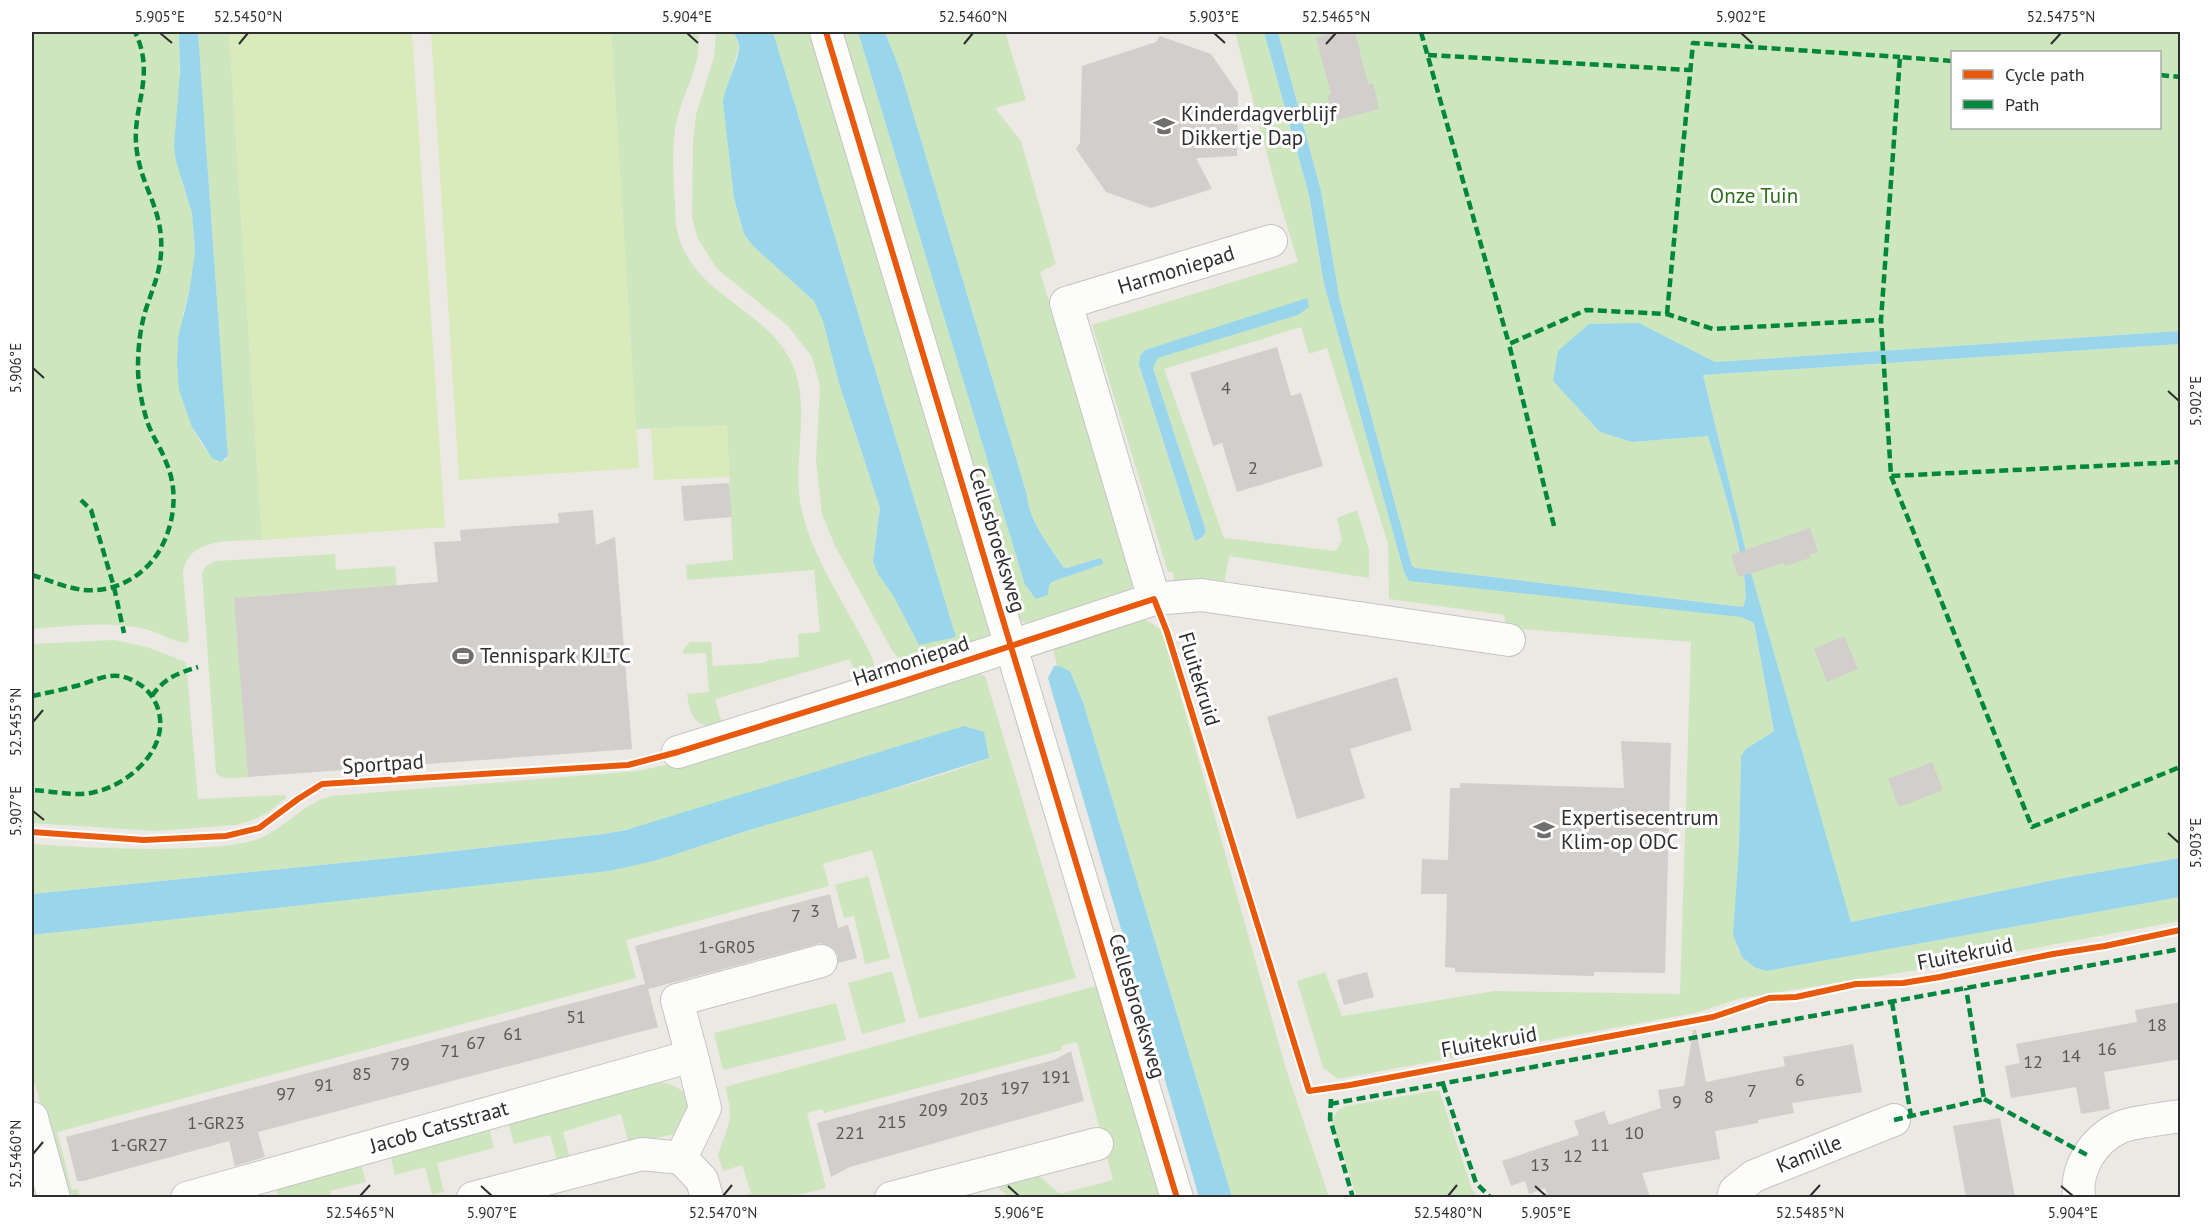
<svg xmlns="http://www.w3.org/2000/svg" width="2212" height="1229" font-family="'PT Sans',sans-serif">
<rect width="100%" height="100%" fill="#ece8e4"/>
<!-- green -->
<g fill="#cee6be" fill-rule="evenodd">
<path d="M32,32H179L181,178L192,213L195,252L189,293L183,313L192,427L201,443L217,462L226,460L228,456L198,32H229L262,540C234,541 186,536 183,575L189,640L186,643C170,641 157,631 141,628C105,621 67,626 32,629Z"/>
<path d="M611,32H698C703,65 682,93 676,124C670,157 675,192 676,225C688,293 756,303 787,354C815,399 791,458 801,507C810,549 834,587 854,623C861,637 870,650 874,664L870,675L858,684L850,659L715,699L722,724C696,731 690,716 687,694L709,692L706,653L683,654L684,649L690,642H711L713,666L763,663L769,660L799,657L798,634L820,632L814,570L687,580L686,565L733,560L727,426L636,429Z"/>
<path d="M716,32H734L739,47L723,102L739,218L744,234L753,246L814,301L824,321L839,383L880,508L873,560L878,574L894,597L956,637L773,32H812L996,629L981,646L909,668L893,652L835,546L822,514L816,462L820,386L812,357L788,326L717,269L697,237L692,217L693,140L696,115L714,57Z"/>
<path d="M839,32H858L1025,585L1032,595L1048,591L1049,585L1052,582L1103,564L1100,558L1067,568L1063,567C1049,545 1029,522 1027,495L901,73L885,32H1005L1026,100L995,108L1021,141L1056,264L1040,272L1133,577V585L1130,592L1028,625L1018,618Z"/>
<path d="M1235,32H1264L1309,195L1324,284L1404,572L1741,617L1754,623L1774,731L1746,749L1741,756L1737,948C1744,961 1753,967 1766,971L2180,897V921L1917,970L1742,998L1695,1013L1338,1079L1323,1068L1297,981L1325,972L1342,1016L1495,991L1680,994L1691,642L1506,628L1504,615L1389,599L1388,544L1327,348L1309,354L1301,327L1164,369L1224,538L1336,551L1342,540L1337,518L1357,510L1369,550V578L1229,556L1224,585H1175L1173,572H1168L1092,325L1298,262L1278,196ZM1307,299L1298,315L1158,358L1153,368L1206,531L1202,539L1195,541L1139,366L1140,356L1145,350Z"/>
<path d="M1278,32H2180V331L1715,362L1639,323L1553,381L1600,432L1633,442L1708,436C1716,464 1756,587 1743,607L1416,568L1412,566L1340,301L1321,191ZM1952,52H2160V128H1952Z"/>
<path d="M2180,344V858L2059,879L1851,922L1752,576L1703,375Z"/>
<path d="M335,554L336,570L395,566L397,586L235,598L248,777C236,778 225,781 216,773L202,573L206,566L216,561Z"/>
<path d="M1140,616L1162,630L1286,1069L1329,1197H1232L1083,702L1070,671L1057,666L1052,642Z"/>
<path d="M115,640L147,647L186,662L198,799L285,795L286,798L269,812L253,820L236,825L155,831L32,823V644Z"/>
<path d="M981,674L985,676L1076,978L919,1019L872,850L823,864L829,886L626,940L636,978L57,1132L72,1190L78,1189L80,1197H67L32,1074V935L609,871C676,857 740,832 806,813C866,796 930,781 989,758L603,834L421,855L32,894V844C85,847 139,851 192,848C212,847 232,846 252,841C282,833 300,804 331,796L638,771L688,760Z"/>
<path d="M868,876L890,958L865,964L854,916L844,918L835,885Z"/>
<path d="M892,971L906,1022L862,1034L848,983Z"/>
<path d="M1103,984L1166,1197H1010L993,1184L1034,1172L1059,1193H1063L1113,1180L1077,1042L1061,1046L1062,1050L824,1113L822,1109L807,1113L826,1188L789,1197H739L751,1193L742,1165L723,1171L718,1155C728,1124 735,1121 725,1087Z"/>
<path d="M836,1003L846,1040L723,1070L714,1033Z"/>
<path d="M659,1082C676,1084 686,1091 694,1106L681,1130L674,1134L629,1144L621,1114L563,1132L570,1159L558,1163L550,1135L514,1144L508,1122Z"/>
<path d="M1439,1090L1472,1189L1478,1197H1357L1331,1120L1338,1110L1346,1106Z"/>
<path d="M489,1128L494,1148L437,1163L444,1192L432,1195L425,1167L395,1175L390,1154Z"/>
<path d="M360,1161L366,1182L330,1191L331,1198L318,1197L317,1196L310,1197H278L275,1184Z"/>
</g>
<!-- pitch -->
<g fill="#d9eabb">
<path d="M229,32H412L445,527L262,540Z"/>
<path d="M431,32H611L639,468L459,480Z"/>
<path d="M727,425L729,477L654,480L651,429Z"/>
</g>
<!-- water -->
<g fill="#99d6ec">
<path d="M179,32H198L228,456L221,462L213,459L192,427L179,390L177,364L178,338L189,293L195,252L192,213L176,161L174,146L180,73Z"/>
<path d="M734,32H773L956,637L919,645L894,597L878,574L873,561L880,508L839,383L823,321L814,301L753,246L744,234L734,198L723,102C725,86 741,56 739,45C738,41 735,36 734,32Z"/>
<path d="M858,32H885L901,73L1027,495C1029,522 1049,545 1063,567L1067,568L1100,558L1103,561V564L1052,582L1049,585L1048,595L1036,599L1025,585Z"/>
<path d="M1264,32H1278L1321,191L1340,301L1412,566L1416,568L1743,607C1756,586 1716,464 1708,436L1632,442L1600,432L1553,381L1558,351L1589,324L1639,323L1715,362L2180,331V344L1703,375L1752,576L1851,922L2059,879L2180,858V897L1766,971L1754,967L1742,957L1733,935L1739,848L1741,756L1746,749L1774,731L1754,623L1741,617L1409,581L1404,572L1324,284L1309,195Z"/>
<path d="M1307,298L1309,307L1298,315L1158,358L1153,368L1206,531L1202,538L1195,541L1139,365L1140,356L1145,350Z"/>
<path d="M1054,666H1059L1070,671L1083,702L1232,1197H1199L1048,678Z"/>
<path d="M964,726L984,732L989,758L882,792L756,828L654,861L609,871L32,935V894L421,855L603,834L626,830Z"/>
</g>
<!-- building -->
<g fill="#d1cecb">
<path d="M1338,32H1355L1368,84L1373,83L1379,109L1334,121L1327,95L1331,94L1316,37Z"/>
<path d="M1160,36L1211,54L1238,93L1237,156L1196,158L1212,189L1151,208L1106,192L1076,149L1080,143L1082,66L1156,42Z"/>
<path d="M1277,347L1291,396L1301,393L1323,466L1237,492L1222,443L1213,446L1190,373Z"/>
<path d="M729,483L732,517L684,521L681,486Z"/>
<path d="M593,510L596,545L615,537L632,749L248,777L234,598L438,582L434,542L461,541L460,530L559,523L558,513Z"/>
<path d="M1810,528L1818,552L1809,555L1810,558L1785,566L1784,563L1738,577L1731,555Z"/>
<path d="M1844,636L1858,669L1827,682L1814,649Z"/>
<path d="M1397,677L1412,730L1350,749L1365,798L1297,819L1267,717Z"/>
<path d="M1621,741L1671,743L1665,973L1594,972V976L1455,972V968L1445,967L1447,894H1421L1422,859L1448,860L1450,788H1460V783L1624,788Z"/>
<path d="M1932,762L1943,790L1899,807L1888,779Z"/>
<path d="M830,894L838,928L848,925L857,958L838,963V956L834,949L821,943L648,989L658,1027L258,1132L265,1157L235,1166L229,1141L83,1181H77L66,1137L645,984L635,946Z"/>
<path d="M1367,972L1374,997L1344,1005L1337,980Z"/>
<path d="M2181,1002V1059L2104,1072L2110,1109L2081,1114L2076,1087L2011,1098L2005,1066L2020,1063L2016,1044L2137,1022L2135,1010Z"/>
<path d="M1693,1030H1696L1706,1082L1785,1066L1783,1057L1853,1044L1862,1092L1792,1103L1794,1113L1758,1120V1123L1715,1131L1720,1159L1642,1173L1650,1197H1548L1545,1188L1529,1194L1525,1181L1511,1186L1502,1161L1579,1135L1574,1121L1604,1111L1609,1125L1661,1108L1658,1090L1684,1086Z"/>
<path d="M1071,1051L1084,1101L850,1167L831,1177L817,1123L1054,1060Z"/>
<path d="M2000,1118L2015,1197H1966L1953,1126Z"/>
</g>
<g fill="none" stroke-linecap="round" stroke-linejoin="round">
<defs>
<g id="street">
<path d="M826,32L1177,1198"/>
<path d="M1154,599L1066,303L1271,241"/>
<path d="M678,752L898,683L1154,599L1201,595L1509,640"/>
<path d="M692,1056L677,1000L821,961"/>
<path d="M32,1118L54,1198"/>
<path d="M681,1158L702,1180L707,1198"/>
<path d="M187,1198L692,1056L705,1108L681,1158"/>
<path d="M473,1198L642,1154L681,1158"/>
<path d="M891,1198L1097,1144"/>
<path d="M1733,1198L1735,1191L1754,1176L1894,1120"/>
<path d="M2079,1198C2075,1167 2094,1139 2121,1127C2135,1121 2165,1119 2180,1116"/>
</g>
</defs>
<!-- street casing -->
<use href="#street" stroke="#c5c4c5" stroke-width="34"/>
<!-- street -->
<use href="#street" stroke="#fcfcfb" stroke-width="32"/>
<!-- quiet -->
<g stroke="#00873e" stroke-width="4.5" stroke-dasharray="9 4.5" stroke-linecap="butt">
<path d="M1421,32L1509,344"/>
<path d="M1428,55L1690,70"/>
<path d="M1952,61L1900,57L1881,320L1891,476L2180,462"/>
<path d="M2160,75L2180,77"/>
<path d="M1667,314L1693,43L1900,57"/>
<path d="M1891,476L2032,827L2180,767"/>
<path d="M81,500L91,510L114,587L124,633"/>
<path d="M1554,526L1509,344L1586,310L1667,314L1713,329L1881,320"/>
<path d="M32,575C49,580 66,588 84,590C116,593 147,575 162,546C175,520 178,489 166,462C161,448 152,436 147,421C142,404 138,386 138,368C138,348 140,328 146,309C152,290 160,273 161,253C164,210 142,189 137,152C130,109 157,77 135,32"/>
<path d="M32,696C46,693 62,690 76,686C91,682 105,674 120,676C134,679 146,687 153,698C178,740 134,783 95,792C74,797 53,791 32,790"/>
<path d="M152,696C164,678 178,673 198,667"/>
<path d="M1892,1002L1911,1116"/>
<path d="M1443,1084L1476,1183L1491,1198"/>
<path d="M1331,1099L1330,1119L1353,1198"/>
<path d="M1984,1099L2087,1155"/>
<path d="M1330,1104L2180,949"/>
<path d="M1894,1120L1984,1099L1966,988"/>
</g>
<defs>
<g id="cycleway">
<path d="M826,32L1177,1198"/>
<path d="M32,832L144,840L226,836L259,828L298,799L322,784L628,765L678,752L898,683L1154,599L1167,632L1309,1091L1350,1085L1713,1017L1769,998L1796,997L1856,984L1903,983L1940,977L2053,954L2105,946L2180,930"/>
</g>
</defs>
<!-- cycleway casing -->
<use href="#cycleway" stroke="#fff" stroke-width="10"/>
<!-- cycleway -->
<use href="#cycleway" stroke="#e8590c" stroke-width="6"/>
</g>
<!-- ticks -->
<path fill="none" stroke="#2e2e2e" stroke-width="2" d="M160,33L172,43M687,33L698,43M1214,33L1225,43M1741,33L1752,43M239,44L248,33M964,44L973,33M1326,44L1336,33M2051,44L2061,33M33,368L44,378M2168,391L2179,401M33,722L43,710M33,811L44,820M2168,833L2179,843M33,1154L43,1142M481,1186L492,1196M1008,1186L1019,1196M1535,1186L1546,1196M2061,1186L2073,1196M360,1196L370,1185M723,1196L732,1185M1448,1196L1457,1185M1810,1196L1820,1185"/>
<!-- icons -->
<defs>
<symbol id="school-bare" viewBox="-9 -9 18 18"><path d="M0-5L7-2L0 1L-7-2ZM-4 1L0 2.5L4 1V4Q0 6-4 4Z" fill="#706f6e" stroke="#fff" stroke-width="2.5" paint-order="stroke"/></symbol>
<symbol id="stadium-bare" viewBox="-9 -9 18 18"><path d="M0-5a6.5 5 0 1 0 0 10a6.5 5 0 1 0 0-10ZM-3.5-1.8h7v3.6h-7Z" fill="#706f6e" stroke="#fff" stroke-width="2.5" paint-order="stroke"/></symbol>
</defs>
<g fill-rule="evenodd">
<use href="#school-bare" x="1149" y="111" width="30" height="30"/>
<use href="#stadium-bare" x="448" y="641" width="30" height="30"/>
<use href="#school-bare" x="1529" y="815" width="30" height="30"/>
</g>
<g text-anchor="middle" stroke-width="6" stroke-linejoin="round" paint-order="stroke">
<!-- number labels -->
<g font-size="18" fill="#585857">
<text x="1226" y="394">4</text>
<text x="1253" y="474">2</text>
<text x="815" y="917">3</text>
<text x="796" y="922">7</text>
<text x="727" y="953">1-GR05</text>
<text x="576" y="1023">51</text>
<text x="2157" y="1031">18</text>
<text x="513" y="1040">61</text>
<text x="476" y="1049">67</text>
<text x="2107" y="1055">16</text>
<text x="450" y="1057">71</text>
<text x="2071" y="1062">14</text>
<text x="2033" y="1068">12</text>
<text x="400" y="1070">79</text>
<text x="362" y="1080">85</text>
<text x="1056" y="1083">191</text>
<text x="1800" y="1086">6</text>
<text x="324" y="1091">91</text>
<text x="1015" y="1094">197</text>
<text x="1752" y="1097">7</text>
<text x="286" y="1100">97</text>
<text x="1709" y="1103">8</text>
<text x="974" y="1105">203</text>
<text x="1677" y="1108">9</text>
<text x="933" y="1116">209</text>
<text x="892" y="1128">215</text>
<text x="216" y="1129">1-GR23</text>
<text x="850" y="1139">221</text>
<text x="1634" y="1139">10</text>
<text x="139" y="1151">1-GR27</text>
<text x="1600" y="1151">11</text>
<text x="1573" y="1162">12</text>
<text x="1540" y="1171">13</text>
</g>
<!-- poi labels -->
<g font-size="21" fill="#2e2e2e" stroke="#fff" text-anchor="start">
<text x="1181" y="121">Kinderdagverblijf<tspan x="1181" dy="24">Dikkertje Dap</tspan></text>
<text x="480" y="663">Tennispark KJLTC</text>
<text x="1561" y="825">Expertisecentrum<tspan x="1561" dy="24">Klim-op ODC</tspan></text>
</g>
<!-- park labels -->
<g font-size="21" fill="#2c6e1b" stroke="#fff">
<text x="1754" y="203">Onze Tuin</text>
</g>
<!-- street labels -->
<g font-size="21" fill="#2e2e2e" stroke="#fff">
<text transform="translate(1176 270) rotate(-17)" y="7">Harmoniepad</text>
<text transform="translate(997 540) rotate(73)" y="7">Cellesbroeksweg</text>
<text transform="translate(911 661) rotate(-18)" y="7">Harmoniepad</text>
<text transform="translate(1199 679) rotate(73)" y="7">Fluitekruid</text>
<text transform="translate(383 764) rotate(-4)" y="7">Sportpad</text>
<text transform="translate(1965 954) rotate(-11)" y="7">Fluitekruid</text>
<text transform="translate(1137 1006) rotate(73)" y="7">Cellesbroeksweg</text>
<text transform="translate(1489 1042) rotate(-10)" y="7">Fluitekruid</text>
<text transform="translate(439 1127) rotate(-16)" y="7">Jacob Catsstraat</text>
<text transform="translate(1809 1154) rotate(-22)" y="7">Kamille</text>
</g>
</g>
<!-- border -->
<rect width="2212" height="1229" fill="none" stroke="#ffffff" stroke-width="66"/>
<!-- legend -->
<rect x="1951" y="51" width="210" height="78" fill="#ffffff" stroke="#ababab" stroke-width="1.5"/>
<rect x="1963" y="70" width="30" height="9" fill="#e8590c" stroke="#ababab" stroke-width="1.5"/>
<text x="2005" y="81" font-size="18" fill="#2e2e2e">Cycle path</text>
<rect x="1963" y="100" width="30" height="9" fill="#00873e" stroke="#ababab" stroke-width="1.5"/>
<text x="2005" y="111" font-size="18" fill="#2e2e2e">Path</text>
<rect x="33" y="33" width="2146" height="1163" fill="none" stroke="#2e2e2e" stroke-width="2"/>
<g font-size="15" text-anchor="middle" fill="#2e2e2e">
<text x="160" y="22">5.905°E</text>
<text x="248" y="22">52.5450°N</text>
<text x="687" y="22">5.904°E</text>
<text x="973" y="22">52.5460°N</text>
<text x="1214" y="22">5.903°E</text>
<text x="1336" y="22">52.5465°N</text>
<text x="1741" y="22">5.902°E</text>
<text x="2061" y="22">52.5475°N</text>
<text transform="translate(16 368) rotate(-90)" y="5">5.906°E</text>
<text transform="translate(2196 401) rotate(-90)" y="5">5.902°E</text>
<text transform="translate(16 722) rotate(-90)" y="5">52.5455°N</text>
<text transform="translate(16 811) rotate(-90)" y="5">5.907°E</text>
<text transform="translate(2196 843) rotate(-90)" y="5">5.903°E</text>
<text transform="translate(16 1154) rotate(-90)" y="5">52.5460°N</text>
<text x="360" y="1218">52.5465°N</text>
<text x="492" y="1218">5.907°E</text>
<text x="723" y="1218">52.5470°N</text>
<text x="1019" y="1218">5.906°E</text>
<text x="1448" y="1218">52.5480°N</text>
<text x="1546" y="1218">5.905°E</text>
<text x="1810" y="1218">52.5485°N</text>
<text x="2073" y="1218">5.904°E</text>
</g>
</svg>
